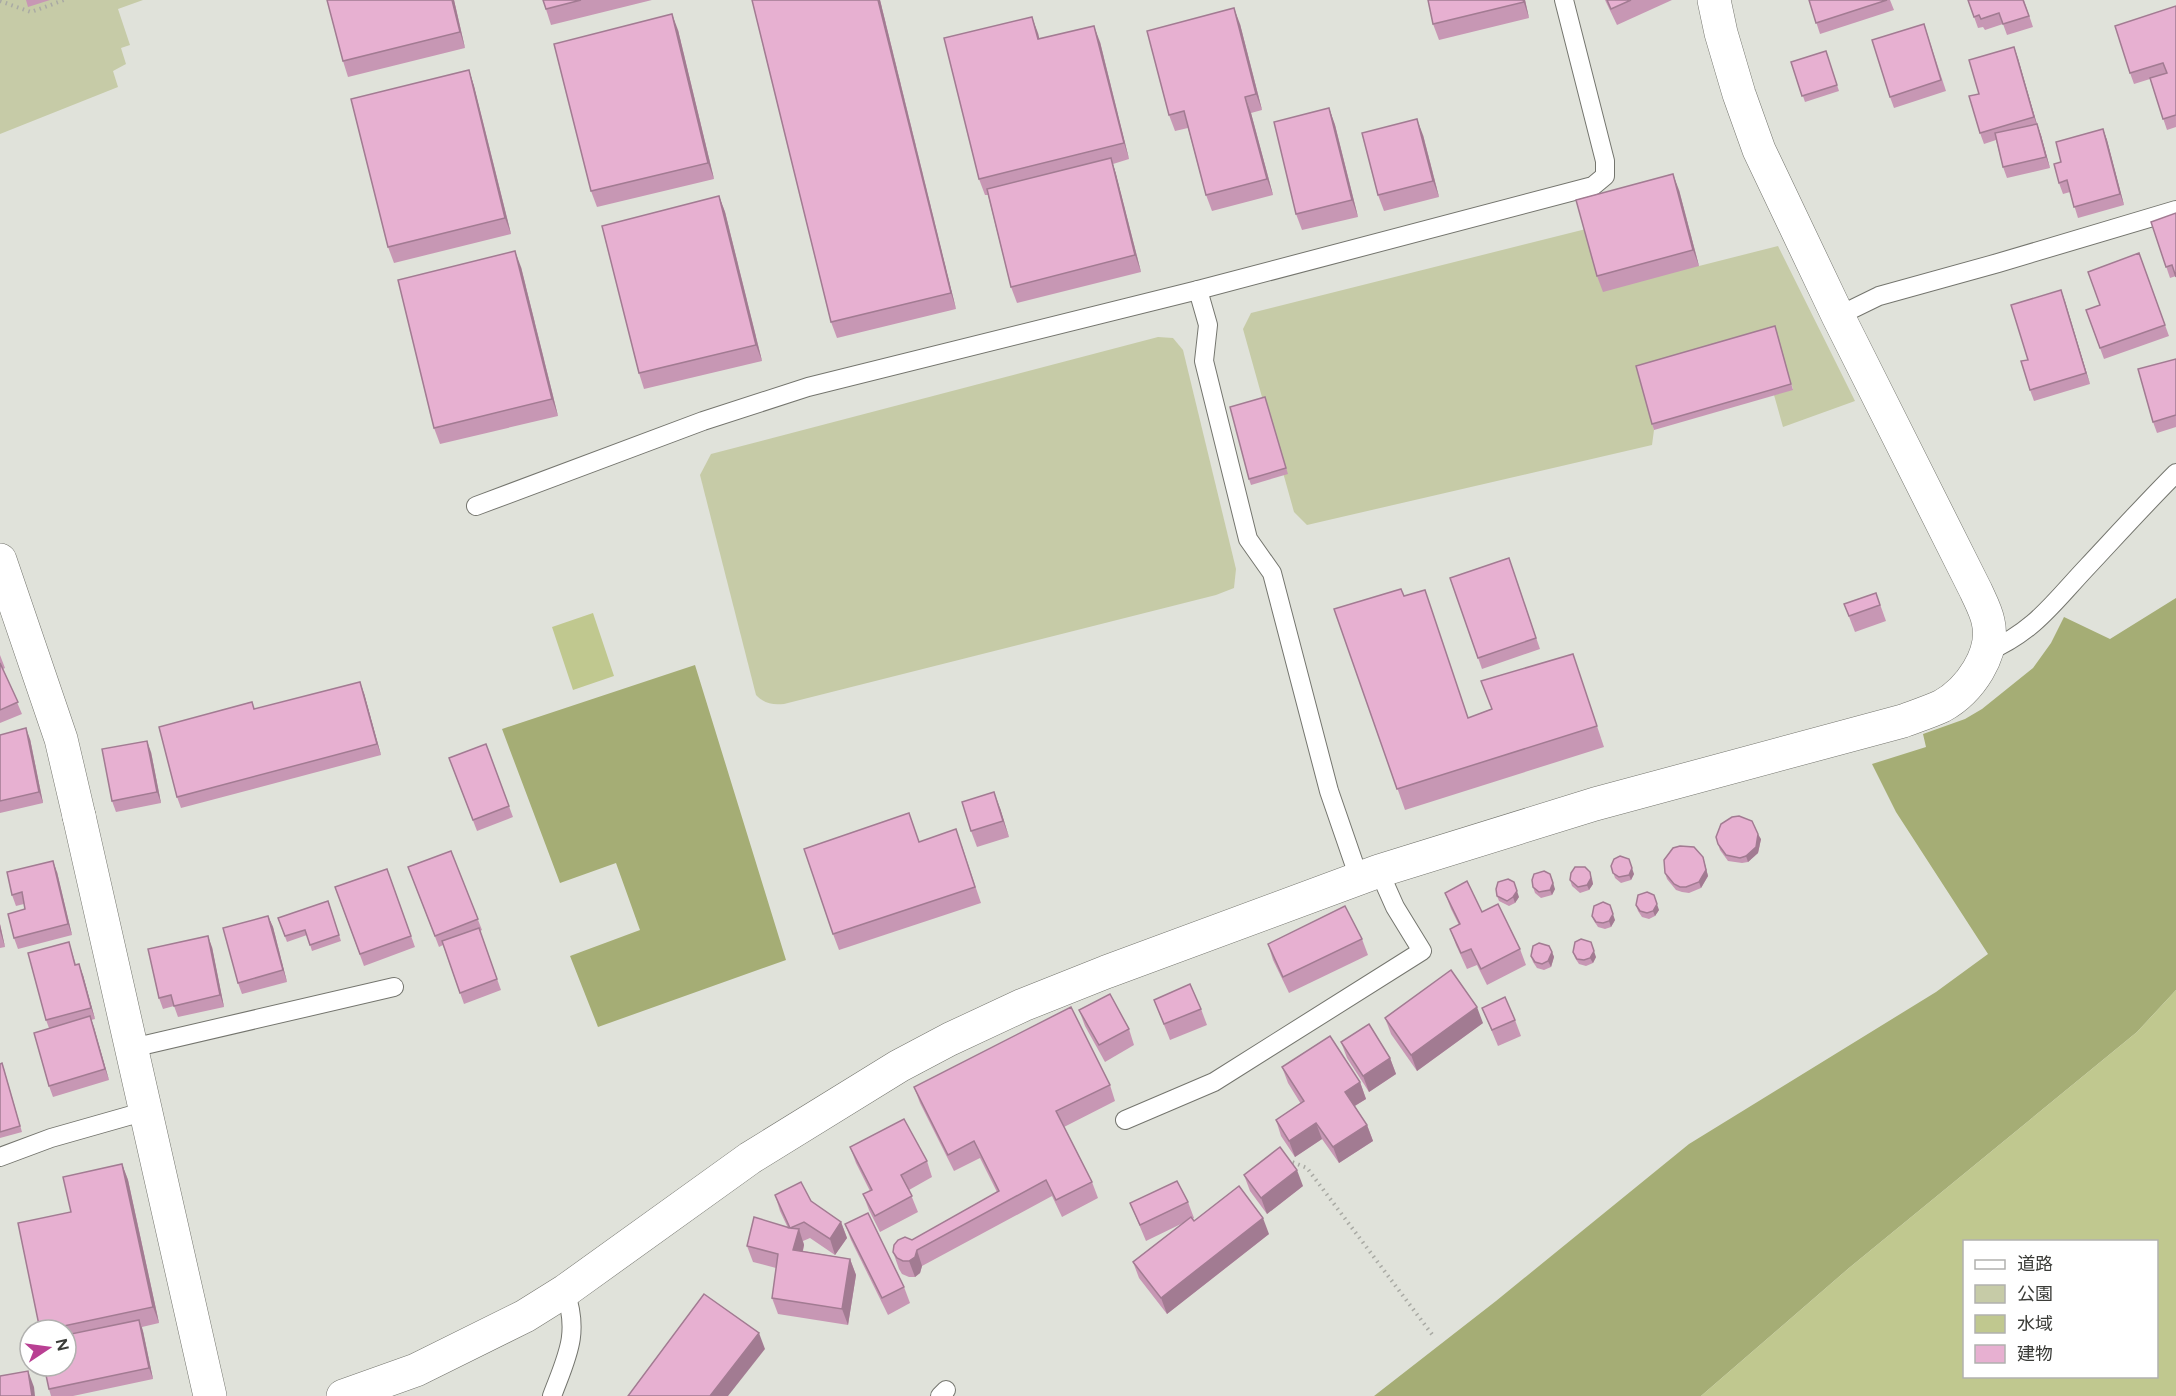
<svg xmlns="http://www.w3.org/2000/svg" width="2176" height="1396" font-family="Figtree,'Noto Sans JP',sans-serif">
<rect width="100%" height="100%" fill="#e0e2da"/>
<!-- green -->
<g fill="#c6cba7">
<path d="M0,0H143L118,9L130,45L121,48L126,64L113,71L118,87L0,134Z"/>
<path d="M1586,229L1699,266L1778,246L1855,401L1783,427L1774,395L1793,389L1776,332L1638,372L1654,430L1652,445L1307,525L1294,512L1243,329L1251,313Z"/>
<path d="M1158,337L1173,338L1183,350L1236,569L1234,588L1216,595L784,704C772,705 765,704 756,695L700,475L711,454Z"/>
</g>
<!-- forest -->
<g fill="#a5ad75">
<path d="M2176,598V990L2137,1032L1849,1268L1701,1396H1374L1496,1301L1689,1144L1936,992L1988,954L1896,812L1872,764L1926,747L1923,734L1965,719L1982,709L2033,668L2051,643L2064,617L2110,639Z"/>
<path d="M695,665L786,960L598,1027L570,956L640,930L616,863L560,883L502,729Z"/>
</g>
<!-- water -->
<g fill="#c0c88f" fill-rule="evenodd">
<path d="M593,613L614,676L573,690L552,627Z"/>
<path d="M2176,990V1396H1701L1849,1268L2137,1032ZM1964,1242H2156V1376H1964Z"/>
</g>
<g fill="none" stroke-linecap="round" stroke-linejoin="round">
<defs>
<g id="lane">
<path d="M1198,290L1208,325L1204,361L1248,539L1272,573L1329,791L1359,878"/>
<path d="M1838,316L1879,296L1998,263L2176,210"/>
<path d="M476,506L703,421L808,387L1198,290L1593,186L1605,176V161L1564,0"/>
<path d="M1987,652C2035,631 2053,603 2088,566C2117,535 2146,503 2176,473"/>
<path d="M132,1048L394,987"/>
<path d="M1125,1120L1214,1082L1422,951L1395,907L1379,871"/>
<path d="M0,1157L51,1138L146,1111"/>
<path d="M552,1396C567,1356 580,1334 565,1291"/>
<path d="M940,1396L946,1390"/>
</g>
<path id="street" d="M0,560L61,739L79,816"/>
<g id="secondary">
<path d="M79,816L210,1396"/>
<path d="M343,1396L416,1370L525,1316L565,1291L750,1158L899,1066L950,1039L1023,1005L1106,972L1379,871L1595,804L1903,721C1916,716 1929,712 1942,706C1969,691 1996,654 1988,621C1986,611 1980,600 1976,591L1838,316L1759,150L1739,94L1721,33L1714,0"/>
</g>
</defs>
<!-- lane casing -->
<use href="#lane" stroke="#74756e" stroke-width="20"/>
<!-- street casing -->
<use href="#street" stroke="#74756e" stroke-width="34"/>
<!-- secondary casing -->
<use href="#secondary" stroke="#74756e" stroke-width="34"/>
<!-- path -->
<g stroke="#a9aaa4" stroke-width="4" stroke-dasharray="1.5 4.5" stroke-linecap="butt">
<path d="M0,1L31,12L64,0"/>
<path d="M1287,1160L1307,1168L1434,1337"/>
</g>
<!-- lane -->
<use href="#lane" stroke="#fff" stroke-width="18"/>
<!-- street -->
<use href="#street" stroke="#fff" stroke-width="33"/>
<!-- secondary -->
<use href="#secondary" stroke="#fff" stroke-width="33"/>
</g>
<!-- wall -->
<g fill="#c797b4">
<path d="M26,0H50L28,7Z"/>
<path d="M454,0L465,48L348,77L343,61Z"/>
<path d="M543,0H652L551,25Z"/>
<path d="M752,0H880L956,309L837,338L831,322Z"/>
<path d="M1525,0L1529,18L1439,40L1433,24Z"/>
<path d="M1605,0H1672L1617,25Z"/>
<path d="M1809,0H1890L1894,10L1820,34Z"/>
<path d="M1968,0H2024L2033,27L2007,35L2003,24L1985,30L1983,27L1978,28Z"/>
<path d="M2176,6V127L2167,130L2150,79L2134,84L2130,73Z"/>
<path d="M1240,24L1262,110L1251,113L1273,195L1212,211L1206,195L1188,128L1175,131L1169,115Z"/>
<path d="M1924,24L1946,91L1894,108L1890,97Z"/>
<path d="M678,30L714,179L597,207L591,191Z"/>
<path d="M1038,33L1039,39L1100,42L1129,159L1113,164L1116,174L1141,272L1017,303L1011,287L988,195H985L979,179Z"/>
<path d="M2014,47L2037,124L2041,135L2050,168L2007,178L2003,167L1996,140L1984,144L1980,133L1979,94Z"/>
<path d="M1826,51L1839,91L1805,102L1791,62Z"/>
<path d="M469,70L474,86L511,234L394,263L388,247Z"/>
<path d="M1329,108L1335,125L1358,217L1302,230L1296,214Z"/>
<path d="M2103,129L2107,140L2124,205L2078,218L2070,192L2063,194L2059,183L2061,162Z"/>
<path d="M1423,135L1439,197L1384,211L1378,195Z"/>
<path d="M1679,190L1699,266L1603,292L1597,276Z"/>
<path d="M719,196L725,212L762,361L644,389L639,373Z"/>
<path d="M2176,213V276L2170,278L2151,222Z"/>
<path d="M2139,253L2169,336L2104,359L2086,310L2100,305Z"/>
<path d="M521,267L558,416L440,444L434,428Z"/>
<path d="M2061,290L2090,384L2034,401L2030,390L2028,360Z"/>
<path d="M1777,332L1793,390L1654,430L1652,424Z"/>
<path d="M2176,359V427L2157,433L2153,422Z"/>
<path d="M1265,397L1288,474L1251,485L1249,479Z"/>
<path d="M1509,558L1540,649L1482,669L1450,578Z"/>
<path d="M1876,593L1886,621L1855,632L1844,604Z"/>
<path d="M1404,596L1432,611L1468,718L1491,709L1573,654L1604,747L1405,810L1334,609Z"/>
<path d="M0,655L5,668L3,669L22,714L0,723Z"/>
<path d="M364,693L381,755L181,808L177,797L254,709Z"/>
<path d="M0,735L30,739L43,803L0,813Z"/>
<path d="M486,744L513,817L477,831L449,758Z"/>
<path d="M151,752L161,803L116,812L112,801Z"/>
<path d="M1000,808L1009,837L977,847L971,831Z"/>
<path d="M1761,839L1758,853L1748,862L1742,863L1728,861L1720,850L1718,844Z"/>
<path d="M919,842L962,846L981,903L839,950L833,934Z"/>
<path d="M451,851L482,930L480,931L501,990L464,1004L443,945L439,947L408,867Z"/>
<path d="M1703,857L1708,876L1701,888L1689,893L1682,892L1676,890L1667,879L1665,873Z"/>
<path d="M1611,866L1634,874L1631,880L1621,883L1615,878Z"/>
<path d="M387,869L415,947L364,966L335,887Z"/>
<path d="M57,872L72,935L18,949L14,938L25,909L24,904L16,906L12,895Z"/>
<path d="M1592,878L1593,884L1589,890L1580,893L1572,886L1570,880Z"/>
<path d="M1533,887L1555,889L1552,895L1541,898L1535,893Z"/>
<path d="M1445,893L1482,912L1520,949L1526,965L1487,985L1477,965L1467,969L1456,945L1450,929L1459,925L1451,909Z"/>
<path d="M1497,896L1519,897L1515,903L1509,906L1499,901Z"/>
<path d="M328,901L341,941L312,951L307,935L287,942L278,918Z"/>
<path d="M1636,905L1659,910L1655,916L1649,919L1642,917L1638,911Z"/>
<path d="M268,916L273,927L287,982L242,994L238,983Z"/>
<path d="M1592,916L1615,920L1611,927L1605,929L1598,927L1594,921Z"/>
<path d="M0,924L5,947L0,948Z"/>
<path d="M1362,939L1368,955L1289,993L1273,960L1268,944Z"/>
<path d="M69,942L76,965L83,975L95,1019L91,1020L109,1080L53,1097L49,1086V1028L46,1020Z"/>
<path d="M212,947L224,1007L178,1017L174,1006L163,1009L159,998Z"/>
<path d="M1552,952L1554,957L1551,967L1544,970L1537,968L1533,962L1531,956Z"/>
<path d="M1573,952L1596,957L1593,963L1586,966L1579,964L1575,958Z"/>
<path d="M1154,1000L1201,1009L1207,1025L1170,1040Z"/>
<path d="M1482,1008L1515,1020L1521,1036L1498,1046Z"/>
<path d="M1079,1010L1129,1029L1134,1045L1105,1062L1085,1026Z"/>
<path d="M1385,1018L1483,1023L1417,1071L1391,1034Z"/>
<path d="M1341,1042L1390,1058L1396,1074L1369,1092L1347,1058Z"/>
<path d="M0,1064L4,1069L22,1132L0,1138Z"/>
<path d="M1282,1067L1360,1082L1366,1099L1355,1106L1367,1125L1373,1141L1339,1163L1322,1139L1295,1157L1281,1136L1276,1120L1301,1104L1288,1083Z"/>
<path d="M1110,1085L1115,1101L1064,1127L1092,1182L1098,1198L1062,1217L1052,1196L922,1266L920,1273L915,1277H909L902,1274L899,1269L893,1252L912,1240L997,1192L980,1158L954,1171L920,1103L914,1087Z"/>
<path d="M850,1147L927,1161L932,1177L909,1190L918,1212L880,1232L869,1210L863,1194L870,1191L856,1163Z"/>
<path d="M122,1164L128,1180L159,1323L142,1327L153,1379L73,1396H51L49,1389L66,1366V1330H40L71,1212Z"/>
<path d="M1244,1175L1303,1186L1267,1214L1250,1191Z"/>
<path d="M775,1195L811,1201L841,1222L847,1238L835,1255L810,1238L803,1241L804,1245L803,1251L850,1259L856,1275L848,1325L778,1314L772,1298L776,1268L753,1262L747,1246L788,1228L780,1211Z"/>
<path d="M1188,1202L1194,1218L1192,1219L1194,1221L1269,1234L1167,1314L1139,1278L1133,1262L1183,1223L1146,1241L1130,1203Z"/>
<path d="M845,1224L904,1287L910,1303L888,1315L851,1240Z"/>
</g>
<!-- shaded-wall -->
<g fill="#a27b92">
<path d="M452,0H454L465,48L460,32Z"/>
<path d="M878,0H880L956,309L951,293Z"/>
<path d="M1523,0H1525L1529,18Z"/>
<path d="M1234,8L1240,24L1262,110L1256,94Z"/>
<path d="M672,14L678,30L714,179L708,163Z"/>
<path d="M1032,17L1038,33L1043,55L1038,39Z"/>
<path d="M1094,26L1100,42L1129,159L1124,143Z"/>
<path d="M2014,47L2018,58L2038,128L2034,117Z"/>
<path d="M469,70L474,86L511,234L505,218Z"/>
<path d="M1245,97L1251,113L1273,195L1267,179Z"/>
<path d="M1329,108L1335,125L1358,217L1352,200Z"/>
<path d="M1417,119L1423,135L1439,197L1433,181Z"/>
<path d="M2037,124L2041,135L2050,168L2046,157Z"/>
<path d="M2103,129L2107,140L2124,205L2120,194Z"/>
<path d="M1111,158L1116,174L1141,272L1135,255Z"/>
<path d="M1673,174L1679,190L1699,266L1693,250Z"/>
<path d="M719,196L725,212L762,361L756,345Z"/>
<path d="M515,251L521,267L558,416L552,399Z"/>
<path d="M2061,290L2065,301L2090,384L2086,373Z"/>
<path d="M360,682L364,693L381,755L377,744Z"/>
<path d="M26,728L30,739L43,803L39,792Z"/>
<path d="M147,741L151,752L161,803L157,792Z"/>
<path d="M994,792L1000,808L1009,837L1003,821Z"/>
<path d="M1758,834L1761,839L1758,853L1748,862L1746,856Z"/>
<path d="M1703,857L1708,876L1701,888L1699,882Z"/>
<path d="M53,861L57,872L72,935L68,924Z"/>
<path d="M1632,868L1634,874L1631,880L1629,875Z"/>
<path d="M1590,872L1593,884L1589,890L1587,885Z"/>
<path d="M1552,879L1555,889L1552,895L1550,890Z"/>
<path d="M1514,882L1519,897L1515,903L1513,897Z"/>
<path d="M1657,904L1659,910L1655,916L1653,911Z"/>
<path d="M1613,914L1615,920L1611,927L1609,921Z"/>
<path d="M268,916L273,927L287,982L283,970Z"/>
<path d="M0,924L5,947L0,931Z"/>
<path d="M208,936L212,947L224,1007L220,995Z"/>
<path d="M1591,942L1596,957L1593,963L1590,958Z"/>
<path d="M1552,952L1554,957L1551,967L1548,961Z"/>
<path d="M79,964L83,975L95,1019L91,1008Z"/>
<path d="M1477,1007L1483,1023L1417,1071L1411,1055Z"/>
<path d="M90,1016L94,1027L109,1080L105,1069Z"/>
<path d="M1390,1058L1396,1074L1369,1092L1363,1076Z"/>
<path d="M1360,1082L1366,1099L1351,1108L1345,1092Z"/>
<path d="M1316,1123L1322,1139L1295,1157L1289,1141Z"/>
<path d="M1367,1125L1373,1141L1339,1163L1333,1147Z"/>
<path d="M122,1164L128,1180L159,1323L153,1307Z"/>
<path d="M1297,1170L1303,1186L1267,1214L1261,1198Z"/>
<path d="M1263,1218L1269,1234L1167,1314L1161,1298Z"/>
<path d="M841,1222L847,1238L835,1255L830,1239Z"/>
<path d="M799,1229L804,1245L799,1266L793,1250Z"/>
<path d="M917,1250L922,1266L920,1273L915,1277L909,1261Z"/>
<path d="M850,1259L856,1275L848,1325L842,1309Z"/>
<path d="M139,1320L143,1331L153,1379L149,1368Z"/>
<path d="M759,1333L765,1349L728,1396H710Z"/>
<path d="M28,1371L34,1387L35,1396H32Z"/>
</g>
<!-- building -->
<g fill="#e7b0d1" stroke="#a27b92" stroke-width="1.5">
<path d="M327,0H452L460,32L343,61Z"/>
<path d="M543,0H581L546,9Z"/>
<path d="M752,0H878L951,293L831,322Z"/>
<path d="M1428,0H1523L1524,2L1433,24Z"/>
<path d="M1607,0H1631L1611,9Z"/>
<path d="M1809,0H1887L1816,23Z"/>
<path d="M1968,0H2023L2029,16L2003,24L1999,13L1981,19L1979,15L1974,17Z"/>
<path d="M2176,6V115L2163,119L2150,78L2167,73L2163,63L2130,73L2115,26Z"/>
<path d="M1234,8L1256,94L1245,97L1267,179L1206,195L1184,111L1169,115L1147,31Z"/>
<path d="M672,14L708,163L591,191L554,44Z"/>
<path d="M1032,17L1038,39L1094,26L1124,143L979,179L944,38Z"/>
<path d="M1924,24L1941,80L1890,97L1872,40Z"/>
<path d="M2014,47L2034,117L1980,133L1969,96L1979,94L1969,60Z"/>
<path d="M1826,51L1837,85L1802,96L1791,62Z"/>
<path d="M469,70L505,218L388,247L351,99Z"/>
<path d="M1329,108L1352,200L1296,214L1274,122Z"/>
<path d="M1417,119L1433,181L1378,195L1362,133Z"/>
<path d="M2037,124L2046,157L2003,167L1995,133Z"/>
<path d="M2103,129L2120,194L2074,207L2067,180L2059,183L2054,164L2061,162L2056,142Z"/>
<path d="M1111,158L1135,255L1011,287L987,189Z"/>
<path d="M1673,174L1693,250L1597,276L1576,200Z"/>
<path d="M719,196L756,345L639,373L602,226Z"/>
<path d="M2176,213V277L2172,265L2166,267L2151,222Z"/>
<path d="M515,251L552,399L434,428L398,280Z"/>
<path d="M2139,253L2165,325L2100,348L2086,310L2100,305L2088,272Z"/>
<path d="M2061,290L2086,373L2030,390L2021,361L2028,360L2011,305Z"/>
<path d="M1775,326L1791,384L1652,424L1636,366Z"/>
<path d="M2176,359V415L2153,422L2138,369Z"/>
<path d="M1265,397L1286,468L1249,479L1230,407Z"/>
<path d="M1509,558L1536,638L1478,658L1450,578Z"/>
<path d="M1401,589L1404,596L1425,590L1468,718L1492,709L1481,681L1573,654L1597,726L1397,789L1334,609Z"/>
<path d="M1876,593L1880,605L1849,616L1844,604Z"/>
<path d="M0,663L18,702L0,710Z"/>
<path d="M360,682L377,744L177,797L159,727L252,702L254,709Z"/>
<path d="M26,728L39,792L0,801V735Z"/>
<path d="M147,741L157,792L112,801L102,749Z"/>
<path d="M486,744L509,806L473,820L449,758Z"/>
<path d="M994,792L1003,821L971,831L962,802Z"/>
<path d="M909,813L919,842L956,829L975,887L833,934L804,849Z"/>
<path d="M1739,816L1752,821L1758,834L1756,847L1746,856L1740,858L1726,855L1718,844L1716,837L1721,824L1732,817Z"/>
<path d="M1680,846L1694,847L1703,857L1706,870L1699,882L1686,887H1680L1674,884L1665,873L1664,860L1673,848Z"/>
<path d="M451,851L478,919L435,936L408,867Z"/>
<path d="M1620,856L1629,859L1632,868L1629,875L1619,877L1613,873L1611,866L1614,859Z"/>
<path d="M53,861L68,924L14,938L8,914L25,909L22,892L12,895L7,872Z"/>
<path d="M1575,867H1585L1590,872L1591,878L1587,885L1578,887L1570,880L1571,873Z"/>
<path d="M387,869L411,936L360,954L335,887Z"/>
<path d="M1544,871L1550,874L1553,883L1550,890L1539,892L1533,887L1532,880L1534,874Z"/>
<path d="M1508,879L1514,882L1517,891L1513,897L1507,901L1497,896L1496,889L1498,882Z"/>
<path d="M1467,881L1482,912L1498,904L1520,949L1481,969L1471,949L1461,953L1450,929L1460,924L1445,893Z"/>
<path d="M1647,892L1654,895L1657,904L1653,911L1647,913L1640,911L1636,905L1638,895Z"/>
<path d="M328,901L339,935L310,945L305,930L285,936L278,918Z"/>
<path d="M1603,902L1610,905L1613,914L1609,921L1603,923L1596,922L1592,916L1594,906Z"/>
<path d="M1345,906L1362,939L1283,977L1268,944Z"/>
<path d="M268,916L283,970L238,983L223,928Z"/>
<path d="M479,928L497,979L460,993L442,941Z"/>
<path d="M208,936L220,995L174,1006L171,995L159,998L148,949Z"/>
<path d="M1581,939L1591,942L1594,951L1590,958L1584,960L1577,959L1573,952L1575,942Z"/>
<path d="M69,942L75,965L79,964L91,1008L46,1020L28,953Z"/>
<path d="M1539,943L1549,946L1552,952L1548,961L1542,964L1535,962L1531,956L1533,946Z"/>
<path d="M1451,970L1477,1007L1411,1055L1385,1018Z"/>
<path d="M1190,984L1201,1009L1164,1024L1154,1000Z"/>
<path d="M1110,994L1129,1029L1099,1045L1079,1010Z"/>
<path d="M1505,997L1515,1020L1492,1030L1482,1008Z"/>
<path d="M1071,1007L1110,1085L1056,1111L1092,1182L1056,1200L1046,1180L917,1250L915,1257L909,1261H903L897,1258L893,1252L894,1245L898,1240L905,1237L912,1240L999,1191L974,1141L948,1155L914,1087Z"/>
<path d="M90,1016L105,1069L49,1086L34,1033Z"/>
<path d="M1369,1024L1390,1058L1363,1076L1341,1042Z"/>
<path d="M1330,1036L1360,1082L1345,1092L1367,1125L1333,1147L1316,1123L1289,1141L1276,1120L1304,1101L1282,1067Z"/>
<path d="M2,1063L20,1126L0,1132V1064Z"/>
<path d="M904,1119L927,1161L901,1175L912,1196L875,1216L863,1194L872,1190L850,1147Z"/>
<path d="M1280,1147L1297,1170L1261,1198L1244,1175Z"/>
<path d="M122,1164L153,1307L45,1330H40L18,1223L71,1212L63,1177Z"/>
<path d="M1177,1181L1188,1202L1140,1225L1130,1203Z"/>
<path d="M801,1182L811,1201L841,1222L830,1239L804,1222L790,1228L799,1229L793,1250L850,1259L842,1309L772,1298L778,1254L747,1246L754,1217L790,1228L775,1195Z"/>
<path d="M1239,1186L1263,1218L1161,1298L1133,1262L1191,1217L1194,1221Z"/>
<path d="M868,1213L904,1287L882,1298L845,1224Z"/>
<path d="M704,1294L759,1333L710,1396H628Z"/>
<path d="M139,1320L149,1368L49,1389L44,1366H66V1335Z"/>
<path d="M28,1371L32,1396H0V1376Z"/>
</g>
<!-- legend -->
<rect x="1963" y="1240" width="195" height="138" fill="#ffffff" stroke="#b1b1af" stroke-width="1.5"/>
<rect x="1975" y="1260" width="30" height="9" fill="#ffffff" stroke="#b1b1af" stroke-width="1.5"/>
<text x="2017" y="1270" font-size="18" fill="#3b3c38">道路</text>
<rect x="1975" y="1285" width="30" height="18" fill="#c6cba7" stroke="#b1b1af" stroke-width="1.5"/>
<text x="2017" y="1300" font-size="18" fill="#3b3c38">公園</text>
<rect x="1975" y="1315" width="30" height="18" fill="#c0c88f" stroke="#b1b1af" stroke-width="1.5"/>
<text x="2017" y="1330" font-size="18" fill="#3b3c38">水域</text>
<rect x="1975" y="1345" width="30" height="18" fill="#e7b0d1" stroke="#b1b1af" stroke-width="1.5"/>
<text x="2017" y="1360" font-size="18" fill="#3b3c38">建物</text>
<!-- north arrow -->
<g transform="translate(48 1348) rotate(77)"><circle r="28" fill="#ffffff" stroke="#b1b1af" stroke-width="1.5"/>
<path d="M0-4.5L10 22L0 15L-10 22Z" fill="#b94093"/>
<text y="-9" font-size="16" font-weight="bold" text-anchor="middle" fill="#3b3c38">N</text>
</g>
</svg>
